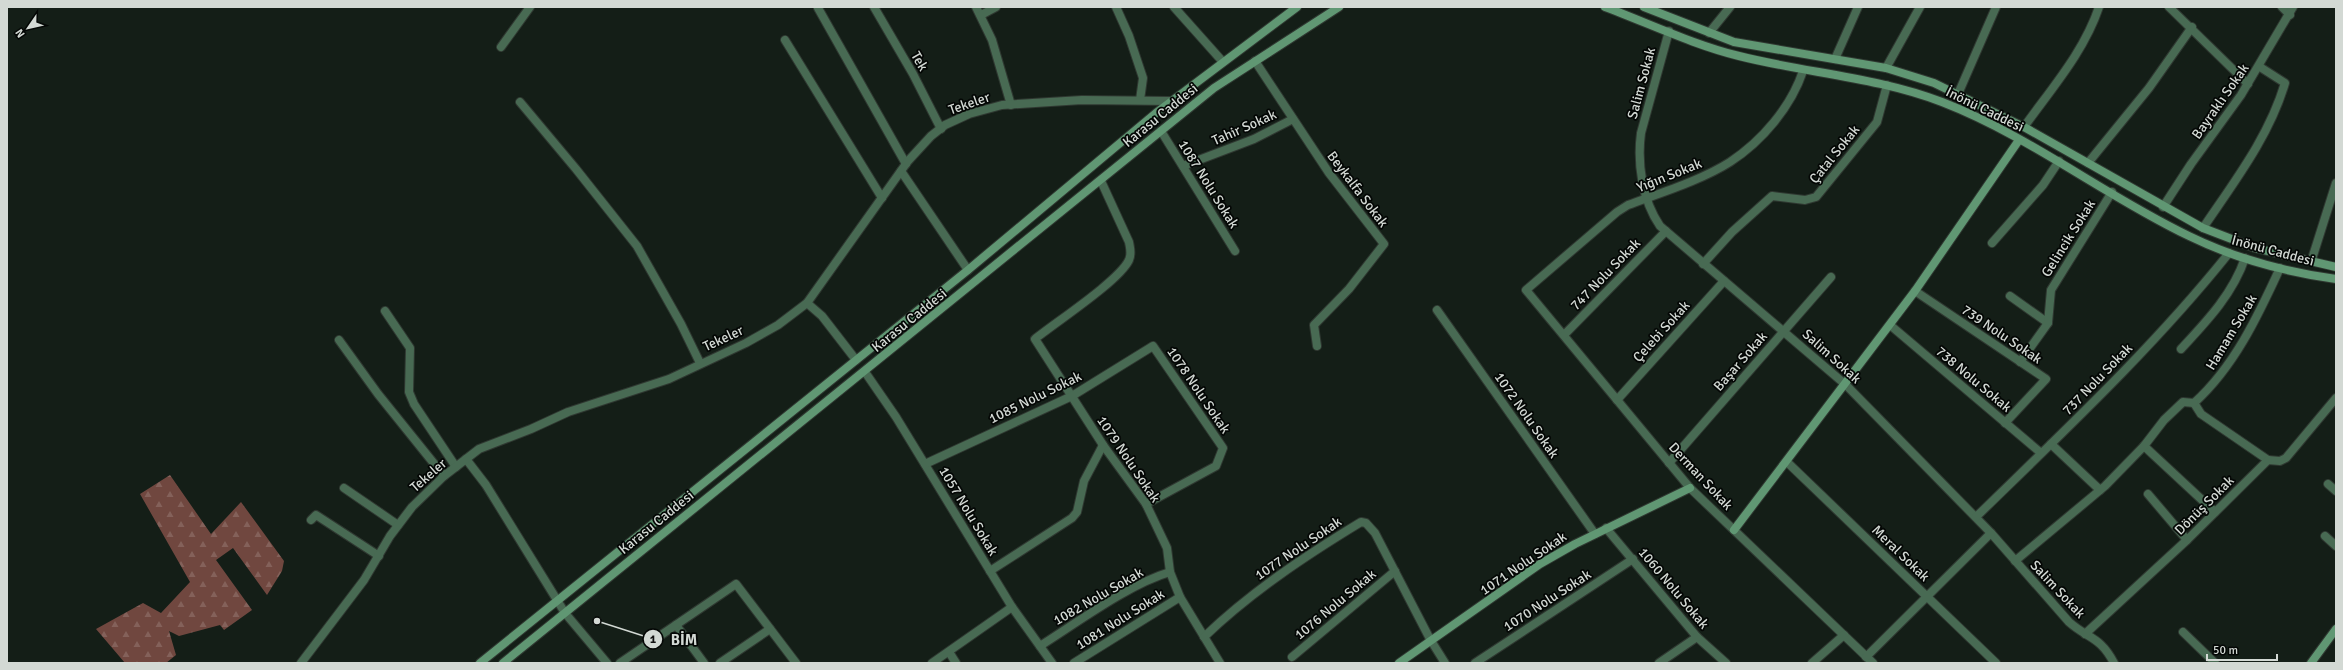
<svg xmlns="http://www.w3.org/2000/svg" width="2343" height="670" font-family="Signika,sans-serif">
<defs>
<pattern id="forest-firs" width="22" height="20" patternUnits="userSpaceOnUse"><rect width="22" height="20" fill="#70473f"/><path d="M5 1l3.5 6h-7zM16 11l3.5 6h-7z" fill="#84615a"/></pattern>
</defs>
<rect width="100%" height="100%" fill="#141e17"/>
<!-- forest -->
<path fill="url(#forest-firs)" d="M170,475L211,534L241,502L284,561L282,571L267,595L233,548L216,560L252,610L224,630L220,625L179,636L169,631L176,655L166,663H125L96,629L143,603L161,613L190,582L140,494Z"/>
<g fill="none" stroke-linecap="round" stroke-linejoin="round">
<defs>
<g id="street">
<path d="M874,7L913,74L941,129"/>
<path d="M976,7L992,40L1011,105"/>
<path d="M1116,7L1129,36L1143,78L1140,100"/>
<path d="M1174,7L1223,62"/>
<path d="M2169,7L2248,84"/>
<path d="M2282,7L2290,15"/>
<path d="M818,8L906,164"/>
<path d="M981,15L996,7"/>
<path d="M1669,31L1641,133C1637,163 1642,200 1660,226L1846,385L1991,533L2069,622C2088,639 2100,636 2114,663"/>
<path d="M1709,33L1730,7"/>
<path d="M785,40L882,198"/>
<path d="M501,47L530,7"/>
<path d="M1835,59L1858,7"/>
<path d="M1255,61L1329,173L1384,244L1349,289L1314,325L1317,346"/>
<path d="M1886,68L1920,7"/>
<path d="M1803,71C1791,107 1762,141 1730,162C1702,180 1660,193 1628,205L1617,212L1526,290L1690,488L1873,663"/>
<path d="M1958,94L1996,7"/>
<path d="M520,102L576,169L637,246L681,324L700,363"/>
<path d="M2024,127C2051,89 2084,52 2099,7"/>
<path d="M1161,131L1235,251"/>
<path d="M2088,163L2149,88L2192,27"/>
<path d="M1183,166L1254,139L1293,119"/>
<path d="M901,171L968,270"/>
<path d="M1101,181L1129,242C1130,248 1132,253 1129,260C1119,281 1056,322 1035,339L1103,445L1146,504L1167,548L1170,572L1180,597L1220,663"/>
<path d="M2163,207L2191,164L2241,95L2293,7"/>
<path d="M2203,228C2234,182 2269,137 2285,83L2260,67"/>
<path d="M1992,243L2043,185L2059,161"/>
<path d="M2311,262L2336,183"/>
<path d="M1703,264L1732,232L1772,196L1805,200L1816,197L1877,122L1887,85"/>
<path d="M1915,291L2046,379L2005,423"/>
<path d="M2010,296L2048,323"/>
<path d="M807,303L822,316L856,360"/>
<path d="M1437,310L1595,534"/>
<path d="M385,311L410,348L409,392L414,404L456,467"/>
<path d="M1890,325L2041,453"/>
<path d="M1564,335L1666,231"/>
<path d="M339,340L378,394L444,476"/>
<path d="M2181,349C2206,322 2233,294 2245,258"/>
<path d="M2020,362L2048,323L2051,290L2112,192"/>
<path d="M865,372L896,417L1012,607L1052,663"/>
<path d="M1617,400L1724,281"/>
<path d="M2194,403C2234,367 2258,316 2280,268"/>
<path d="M2194,403L2201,414L2268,460"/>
<path d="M2051,444L2100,490"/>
<path d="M2144,446L2215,512"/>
<path d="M466,459L486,485L565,613L607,663"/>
<path d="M1787,462L1996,663"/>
<path d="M1669,463L1831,277"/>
<path d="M925,464L1072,396L1153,346L1223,448L1216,466L1146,504"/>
<path d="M2328,484L2336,491"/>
<path d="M344,488L398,525"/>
<path d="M2148,494L2187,540"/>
<path d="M1976,517C2063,432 2153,348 2229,253"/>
<path d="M311,520L316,515L379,556"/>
<path d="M1606,528L1697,637L1726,663"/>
<path d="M2325,536L2336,546"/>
<path d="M2015,561L2105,486L2144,446L2164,420L2183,402L2194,403"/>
<path d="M990,571L1072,518L1077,512L1084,481L1103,445"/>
<path d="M676,625L704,663"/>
<path d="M2183,632L2215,663"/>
<path d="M2085,634L2187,540L2268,460L2280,461L2286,458L2336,398"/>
<path d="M1204,637C1251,592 1305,556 1361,522L1366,523L1375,533L1430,639L1445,663"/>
<path d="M1040,646C1078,622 1129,584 1170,572"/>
<path d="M949,652L956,663"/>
<path d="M1292,657L1395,571"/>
<path d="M1866,657L1991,533"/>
<path d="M301,663L364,580L390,536L412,507L444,476L479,449L531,429L568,412L669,379L746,343L778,325L807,303L908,161L931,136L945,125L969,114L1002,105L1082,100L1172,101"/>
<path d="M620,663L736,584L796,663"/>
<path d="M720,663L770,629"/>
<path d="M932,663L1012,607"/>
<path d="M1074,663L1180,597"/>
<path d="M1475,663L1633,559"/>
<path d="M1659,663L1697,637"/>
<path d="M1812,663L1844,635"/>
</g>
<g id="secondary">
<path d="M1605,7C1648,23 1694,45 1739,56C1806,73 1877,77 1942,102C2030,136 2105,196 2189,236C2234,258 2286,272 2336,279"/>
<path d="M1644,7L1734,42L1886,68L1934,83L2024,127L2203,228L2255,248L2336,267"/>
<path d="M1734,530L1915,291L2019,140"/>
<path d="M480,663L968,270L1156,113L1297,7"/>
<path d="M503,663L1214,88L1339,7"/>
<path d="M1399,663L1540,564L1575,544L1690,488"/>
<path d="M2311,663L2336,629"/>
</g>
</defs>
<!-- street casing -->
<use href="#street" stroke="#2f3831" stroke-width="10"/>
<!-- secondary casing -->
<use href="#secondary" stroke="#2f3831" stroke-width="10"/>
<!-- street -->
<use href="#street" stroke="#486a53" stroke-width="8"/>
<!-- secondary -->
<use href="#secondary" stroke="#609773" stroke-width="8"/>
</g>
<g text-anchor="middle" stroke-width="3.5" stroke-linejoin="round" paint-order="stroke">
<!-- street labels -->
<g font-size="14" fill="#d3d9d4" stroke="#040705">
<text transform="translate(920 61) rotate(60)" y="5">Tek</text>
<text transform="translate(1641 83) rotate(-75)" y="5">Salim Sokak</text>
<text transform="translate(2220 101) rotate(-55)" y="5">Bayraklı Sokak</text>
<text transform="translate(969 103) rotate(-19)" y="5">Tekeler</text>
<text transform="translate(1985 109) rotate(26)" y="5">İnönü Caddesi</text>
<text transform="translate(1160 115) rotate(-39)" y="5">Karasu Caddesi</text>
<text transform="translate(1244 127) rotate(-24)" y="5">Tahir Sokak</text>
<text transform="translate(1834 154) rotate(-51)" y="5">Çatal Sokak</text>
<text transform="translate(1669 175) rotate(-22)" y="5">Yığın Sokak</text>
<text transform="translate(1209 184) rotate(58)" y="5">1087 Nolu Sokak</text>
<text transform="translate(1358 189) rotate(53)" y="5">Beykalfa Sokak</text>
<text transform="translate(2068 238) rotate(-58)" y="5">Gelincik Sokak</text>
<text transform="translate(2273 250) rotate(15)" y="5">İnönü Caddesi</text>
<text transform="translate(1605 274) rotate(-46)" y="5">747 Nolu Sokak</text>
<text transform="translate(909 320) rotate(-39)" y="5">Karasu Caddesi</text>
<text transform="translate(1661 331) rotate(-48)" y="5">Çelebi Sokak</text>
<text transform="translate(2231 332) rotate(-59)" y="5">Hamam Sokak</text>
<text transform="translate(2002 334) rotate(34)" y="5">739 Nolu Sokak</text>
<text transform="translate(723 338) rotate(-25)" y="5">Tekeler</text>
<text transform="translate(1832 356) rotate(42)" y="5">Salim Sokak</text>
<text transform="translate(1740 361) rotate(-49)" y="5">Başar Sokak</text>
<text transform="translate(1974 379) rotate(40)" y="5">738 Nolu Sokak</text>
<text transform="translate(2097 379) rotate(-46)" y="5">737 Nolu Sokak</text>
<text transform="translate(1199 390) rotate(56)" y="5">1078 Nolu Sokak</text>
<text transform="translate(1035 397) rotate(-26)" y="5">1085 Nolu Sokak</text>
<text transform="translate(1527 415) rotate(55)" y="5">1072 Nolu Sokak</text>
<text transform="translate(1129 459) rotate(56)" y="5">1079 Nolu Sokak</text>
<text transform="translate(428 475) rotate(-41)" y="5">Tekeler</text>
<text transform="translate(1701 476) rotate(47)" y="5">Derman Sokak</text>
<text transform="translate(2204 505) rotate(-45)" y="5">Dönüş Sokak</text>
<text transform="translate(969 511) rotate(59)" y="5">1057 Nolu Sokak</text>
<text transform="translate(656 522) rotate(-39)" y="5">Karasu Caddesi</text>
<text transform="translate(1298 548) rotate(-34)" y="5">1077 Nolu Sokak</text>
<text transform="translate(1901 553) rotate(44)" y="5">Meral Sokak</text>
<text transform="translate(1523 563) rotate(-34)" y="5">1071 Nolu Sokak</text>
<text transform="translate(1674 588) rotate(50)" y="5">1060 Nolu Sokak</text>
<text transform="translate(2058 589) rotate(47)" y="5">Salim Sokak</text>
<text transform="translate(1098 596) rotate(-30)" y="5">1082 Nolu Sokak</text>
<text transform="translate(1547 600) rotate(-33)" y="5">1070 Nolu Sokak</text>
<text transform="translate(1335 604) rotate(-40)" y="5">1076 Nolu Sokak</text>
<text transform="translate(1120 619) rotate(-32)" y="5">1081 Nolu Sokak</text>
</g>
</g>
<!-- callouts -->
<path fill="none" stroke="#d3d9d4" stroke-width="1.5" d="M597 621L653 639"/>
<g fill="#d3d9d4" stroke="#040705" stroke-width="1.5">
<circle cx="597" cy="621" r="4"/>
<circle cx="653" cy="639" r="10"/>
</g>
<g font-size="12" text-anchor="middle" font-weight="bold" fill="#111">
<text x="653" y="643">1</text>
</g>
<g font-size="15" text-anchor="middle" font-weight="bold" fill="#d3d9d4" stroke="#040705" stroke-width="3.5" stroke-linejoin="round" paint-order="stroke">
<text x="684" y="645">BİM</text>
</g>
<!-- border -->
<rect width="2343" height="670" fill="none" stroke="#d3d9d4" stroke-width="16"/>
<!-- north arrow -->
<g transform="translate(28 28) rotate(236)" stroke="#040705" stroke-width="3" paint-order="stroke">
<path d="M0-3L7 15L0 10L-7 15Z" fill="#d3d9d4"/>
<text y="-6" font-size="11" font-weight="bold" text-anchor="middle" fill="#d3d9d4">N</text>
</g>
<!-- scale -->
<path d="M2207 654v6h70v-6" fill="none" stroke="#d3d9d4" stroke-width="2"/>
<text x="2213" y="654" font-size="12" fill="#d3d9d4" stroke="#040705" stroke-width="3" paint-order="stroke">50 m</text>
</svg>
